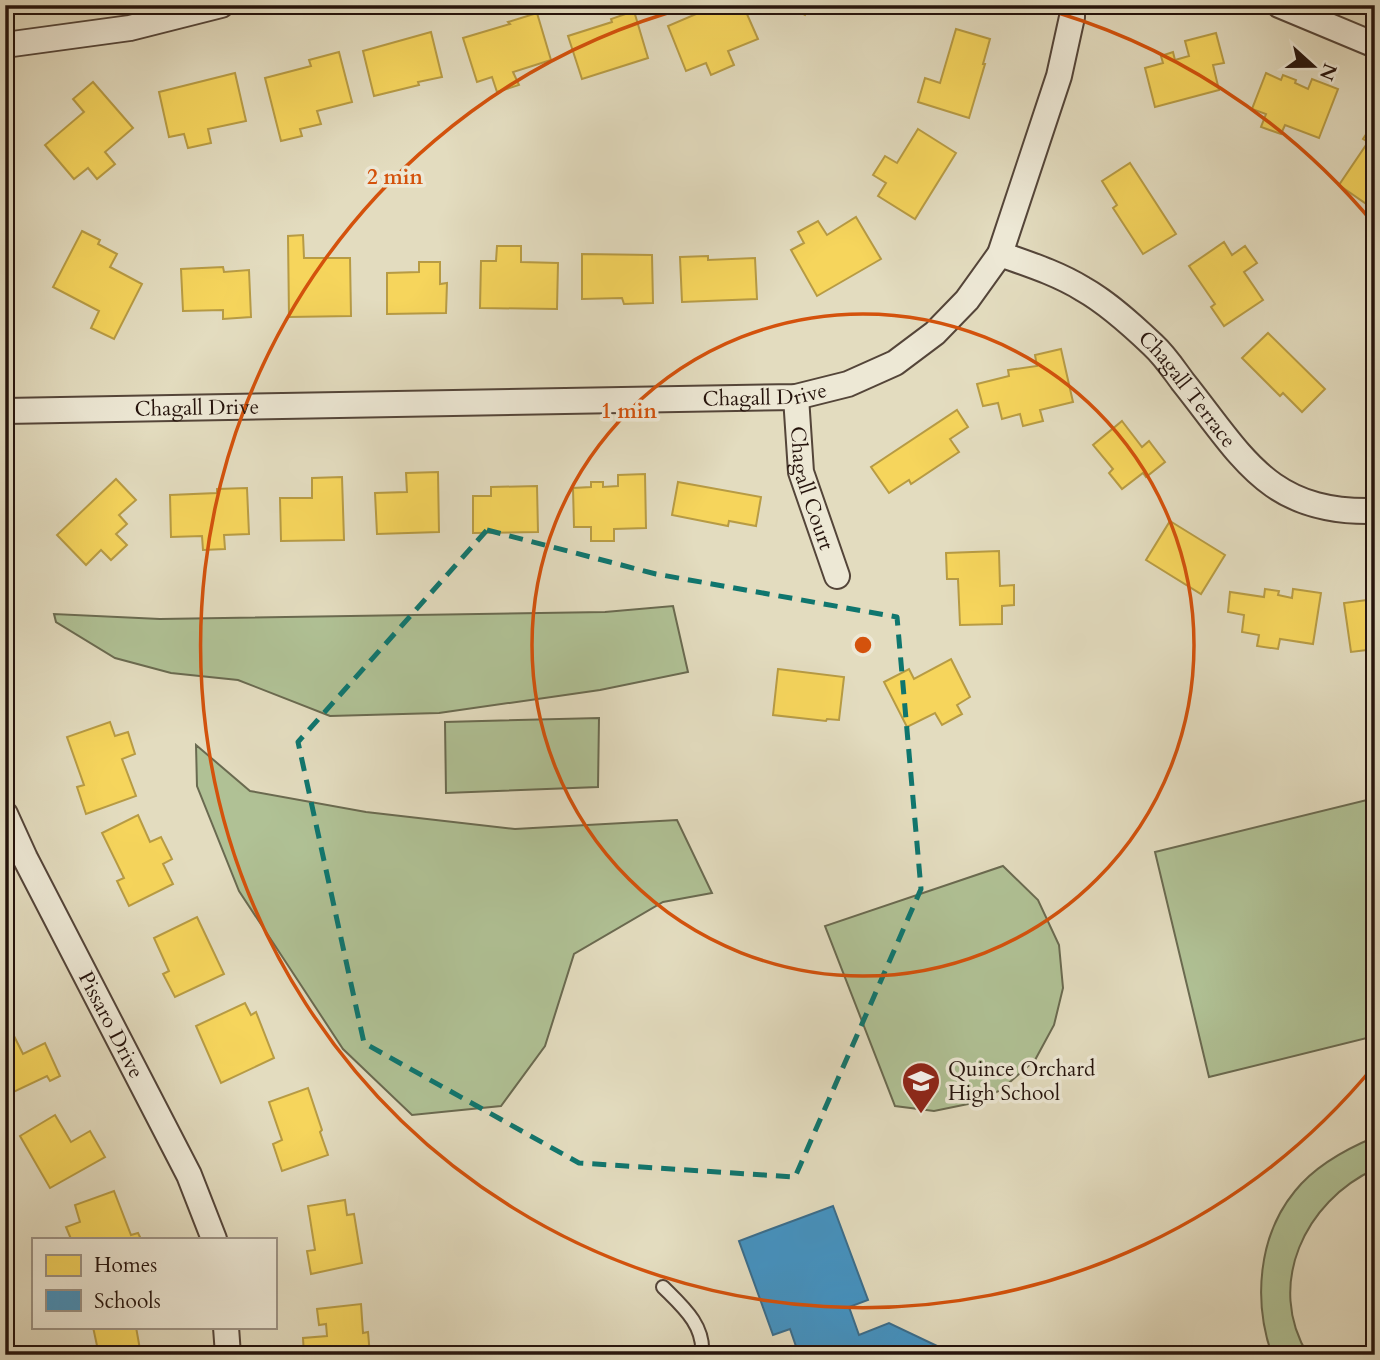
<svg xmlns="http://www.w3.org/2000/svg" width="1380" height="1360" font-family="Cardo,serif">
<rect width="100%" height="100%" fill="#e3dcbf"/>
<filter id="stains"><feTurbulence type="fractalNoise" baseFrequency=".00286" numOctaves="4"/><feColorMatrix values="0 0 0 0 .2 0 0 0 0 .09 0 0 0 0 .02 0 0 0 .5 -.17"/></filter>
<radialGradient id="worn" r=".72"><stop offset=".6" stop-color="#630" stop-opacity="0"/><stop offset="1" stop-color="#630" stop-opacity=".3"/></radialGradient>
<!-- green -->
<g fill="#b0c195" stroke="#6a6a50" stroke-width="2">
<path d="M673,606L688,672L600,690L439,713L330,716L238,680L171,673L115,658L56,622L54,614L160,619L605,612Z"/>
<path d="M599,718L598,787L446,793L445,722Z"/>
<path d="M196,745L250,791L366,812L515,829L677,820L712,893L663,902L574,954L545,1046L501,1106L412,1115L343,1049L239,891L197,786Z"/>
<path d="M1375,798V1036L1209,1077L1155,852Z"/>
<path d="M1003,866L1038,900L1059,945L1063,988L1054,1025L1035,1060L1001,1090L973,1103L934,1111L895,1106L825,926Z"/>
<path d="M1375,1137V1169C1305,1201 1265,1285 1308,1355H1272C1253,1301 1258,1236 1295,1191C1315,1166 1346,1149 1375,1137Z"/>
<path d="M5,1273L14,1355H5Z"/>
</g>
<!-- homes -->
<g fill="#f6d55c" stroke="#b79b44" stroke-width="2">
<path d="M717,5H743L758,39L728,51L734,65L711,75L706,63L686,71L668,26Z"/>
<path d="M786,5H810L805,15Z"/>
<path d="M986,5H1005L1006,8L987,12Z"/>
<path d="M634,11L648,58L582,79L568,36L612,22L611,19Z"/>
<path d="M537,13L551,60L513,72L519,85L497,92L492,77L477,82L463,38L510,24L508,22Z"/>
<path d="M956,29L990,39L983,64H985L969,118L918,102L925,78L940,83Z"/>
<path d="M431,32L442,77L418,82L419,85L374,96L363,51Z"/>
<path d="M1216,33L1224,63L1213,65L1219,90L1155,107L1145,68L1163,63L1161,56L1173,52L1175,60L1189,56L1185,41Z"/>
<path d="M339,52L352,102L317,111L321,124L300,129L302,136L281,141L265,78L311,66L309,60Z"/>
<path d="M235,73L246,121L208,129L211,143L188,148L184,134L169,137L159,92Z"/>
<path d="M1266,73L1281,80L1283,75L1296,80L1295,83L1308,89L1312,79L1338,89L1319,138L1285,125L1281,134L1261,127L1266,114L1252,109Z"/>
<path d="M93,82L133,128L105,152L115,164L97,179L88,168L74,179L45,145L84,112L73,99Z"/>
<path d="M918,129L956,153L915,219L878,196L886,183L873,175L885,156L897,163Z"/>
<path d="M1369,130L1375,134V210L1339,185L1368,142L1363,139Z"/>
<path d="M1130,163L1176,234L1143,254L1113,208L1117,205L1102,181Z"/>
<path d="M856,217L881,259L817,296L791,250L804,243L798,232L818,221L827,235Z"/>
<path d="M82,231L100,240L98,244L117,254L110,267L142,284L114,339L91,328L99,311L53,287Z"/>
<path d="M303,235L304,258H350L351,316L289,317L288,236Z"/>
<path d="M1224,242L1232,255L1245,246L1257,263L1244,272L1263,300L1224,326L1211,307L1215,304L1189,266Z"/>
<path d="M497,246H521V262L558,263L557,309L480,308L481,261H496Z"/>
<path d="M582,254L652,255L653,303L624,304L622,298L582,299Z"/>
<path d="M708,256V260L755,258L757,299L682,302L680,257Z"/>
<path d="M419,262H440V284L447,283L446,313L387,314V273L419,272Z"/>
<path d="M223,267L224,272L249,270L251,317L223,319V310L183,311L181,269Z"/>
<path d="M1268,333L1325,389L1302,412L1283,393L1280,396L1242,358Z"/>
<path d="M1061,349L1073,402L1040,410L1043,421L1023,426L1020,414L1002,419L998,403L983,406L977,384L1009,376L1008,370L1037,366L1035,355Z"/>
<path d="M1368,384H1375V425H1370Z"/>
<path d="M957,410L968,427L950,439L959,452L911,484L909,480L889,493L871,467Z"/>
<path d="M1122,421L1142,447L1149,441L1165,462L1146,477L1143,473L1122,489L1109,473L1113,469L1093,445Z"/>
<path d="M438,472L439,532L377,534L375,493L407,492L406,473Z"/>
<path d="M645,474L646,528L614,529V541H591V527H574L573,488L591,487V482H603V487L618,486V475Z"/>
<path d="M342,477L344,540L281,541L280,498H312V478Z"/>
<path d="M116,479L136,500L119,515L127,524L116,534L127,545L111,560L101,550L86,565L57,535Z"/>
<path d="M678,482L761,497L756,526L729,521L728,526L672,515Z"/>
<path d="M537,486L538,532L473,533V496H491V487Z"/>
<path d="M247,488L249,534L224,535L225,549L203,550L202,536L171,537L170,495L217,493V489Z"/>
<path d="M1170,521L1225,555L1201,594L1146,560Z"/>
<path d="M999,551L1000,586L1014,585V605L1002,606V624L960,625L958,579H947L946,553Z"/>
<path d="M1265,589L1279,591L1278,595L1292,598L1293,589L1321,593L1313,644L1280,639L1278,649L1257,646L1259,635L1242,632L1244,615L1228,612L1230,592L1264,597Z"/>
<path d="M1375,599V649L1351,652L1344,603Z"/>
<path d="M951,659L970,697L957,705L962,714L942,725L935,713L907,727L884,682L909,669L914,679Z"/>
<path d="M778,669L844,677L839,720L827,719L826,721L773,715Z"/>
<path d="M110,722L115,736L128,732L135,754L122,759L136,796L86,814L77,787L84,785L67,737Z"/>
<path d="M138,815L150,842L161,837L172,859L163,864L173,884L129,906L117,881L124,878L102,833Z"/>
<path d="M197,917L224,974L175,997L163,974L169,971L154,938Z"/>
<path d="M245,1003L251,1015L256,1012L274,1058L221,1083L196,1026Z"/>
<path d="M11,1030L23,1054L45,1043L60,1076L50,1081L47,1076L5,1096V1032Z"/>
<path d="M308,1088L322,1130L320,1132L328,1155L282,1171L273,1144L282,1140L269,1102Z"/>
<path d="M55,1115L71,1142L90,1131L105,1157L50,1188L20,1136Z"/>
<path d="M114,1191L131,1235L138,1233L141,1239H71L66,1227L80,1222L75,1205Z"/>
<path d="M345,1200L347,1215L354,1214L362,1263L311,1274L307,1251L315,1250L308,1206Z"/>
<path d="M361,1304L363,1333L368,1332L370,1355H304L303,1338L327,1336L326,1324L319,1325L317,1309Z"/>
<path d="M93,1327H136L141,1355H99Z"/>
</g>
<!-- schools -->
<path fill="#4393c3" stroke="#3a6d8c" stroke-width="2" d="M833,1206L868,1300L849,1307L859,1335L889,1323L956,1355H799L790,1329L773,1335L739,1241Z"/>
<g fill="none" stroke-linecap="round" stroke-linejoin="round">
<defs>
<path id="service" d="M663,1287C682,1306 705,1325 702,1355"/>
<g id="minor">
<path d="M1279,5L1375,45"/>
<path d="M5,45L130,28L221,5"/>
<path id="s1" d="M1000,254C1028,264 1057,273 1083,289C1108,303 1132,325 1153,345C1165,356 1174,370 1183,382C1243,457 1268,514 1375,511"/>
<path id="s2" d="M796,397L801,472L837,576"/>
<path id="s3" d="M5,411L796,397L848,384L895,363L935,333L967,300L1000,254L1059,76L1072,17V5"/>
<path id="s4" d="M5,814L25,858L189,1175L214,1239"/>
<path d="M226,1327L228,1355"/>
</g>
</defs>
<!-- service casing -->
<use href="#service" stroke="#544539" stroke-width="16"/>
<!-- minor casing -->
<use href="#minor" stroke="#544539" stroke-width="28"/>
<!-- service -->
<use href="#service" stroke="#ede8d5" stroke-width="12"/>
<!-- minor -->
<use href="#minor" stroke="#ede8d5" stroke-width="24"/>
</g>
<!-- marked area -->
<path fill="none" stroke="#0f766e" stroke-width="5" stroke-dasharray="14 9" stroke-linejoin="round" d="M487,530L656,574L897,617L921,889L795,1177L579,1163L364,1043L298,742Z"/>
<!-- distance rings -->
<g fill="none" stroke="#d4520c" stroke-width="3.5">
<circle cx="863" cy="645" r="331"/>
<path d="M1374 1066A662 662 0 1 1 692 6M1034 6A662 662 0 0 1 1374 224"/>
</g>
<!-- icons -->
<defs>
<symbol id="school-pin" viewBox="-11 -11 22 30"><path d="M0 17L-7.5 6A9.5 9.5 0 1 1 7.5 6Z" fill="#8f2418" stroke="#ede8d5"/><path d="M0-5L7-2L0 1L-7-2ZM-4 1L0 2.5L4 1V4Q0 6-4 4Z" fill="#fff"/></symbol>
</defs>
<g fill-rule="evenodd">
<use href="#school-pin" x="899" y="1059" width="44" height="60"/>
</g>
<g text-anchor="middle" stroke-width="7" stroke-linejoin="round" paint-order="stroke">
<!-- street labels -->
<g font-size="21" fill="#25130c" stroke="#ede8d5">
<text dy="7" stroke="none"><textPath href="#s1" startOffset="236">Chagall Terrace</textPath></text>
<text dy="7" stroke="none"><textPath href="#s3" startOffset="760">Chagall Drive</textPath></text>
<text dy="7" stroke="none"><textPath href="#s3" startOffset="192">Chagall Drive</textPath></text>
<text dy="7" stroke="none"><textPath href="#s2" startOffset="93">Chagall Court</textPath></text>
<text dy="7" stroke="none"><textPath href="#s4" startOffset="236">Pissaro Drive</textPath></text>
</g>
<!-- poi labels -->
<g font-size="21" fill="#25130c" stroke="#ede8d5" text-anchor="start">
<text x="948" y="1076">Quince Orchard<tspan x="948" dy="24">High School</tspan></text>
</g>
</g>
<circle cx="863" cy="645" r="10" fill="#d4520c" stroke="#ede8d5" stroke-width="3.5"/>
<g font-size="21" text-anchor="middle" font-weight="bold" fill="#d4520c" stroke="#ede8d5" stroke-width="7" stroke-linejoin="round" paint-order="stroke">
<text x="395" y="184">2 min</text>
<text x="629" y="418">1 min</text>
</g>
<!-- margin -->
<rect width="1380" height="1360" fill="none" stroke="#e3dcbf" stroke-width="28"/>
<rect x="7" y="7" width="1366" height="1346" fill="none" stroke="#25130c" stroke-width="3.5"/>
<rect x="14" y="14" width="1352" height="1332" fill="none" stroke="#25130c" stroke-width="2"/>
<!-- legend -->
<rect x="32" y="1238" width="245" height="91" fill="#ede8d5" stroke="#9d9385" stroke-width="2"/>
<rect x="46" y="1255" width="35" height="21" fill="#f6d55c" stroke="#9d9385" stroke-width="2"/>
<text x="94" y="1272" font-size="21" fill="#25130c">Homes</text>
<rect x="46" y="1290" width="35" height="21" fill="#4393c3" stroke="#9d9385" stroke-width="2"/>
<text x="94" y="1308" font-size="21" fill="#25130c">Schools</text>
<!-- north arrow -->
<g transform="translate(1313 66) rotate(111)" stroke="#ede8d5" stroke-width="5" paint-order="stroke">
<path d="M0-5L12 26L0 18L-12 26Z" fill="#25130c"/>
<text y="-10" font-size="19" font-weight="bold" text-anchor="middle" fill="#25130c">N</text>
</g>
<rect width="100%" height="100%" filter="url(#stains)"/>
<rect width="100%" height="100%" fill="url(#worn)"/>
</svg>
